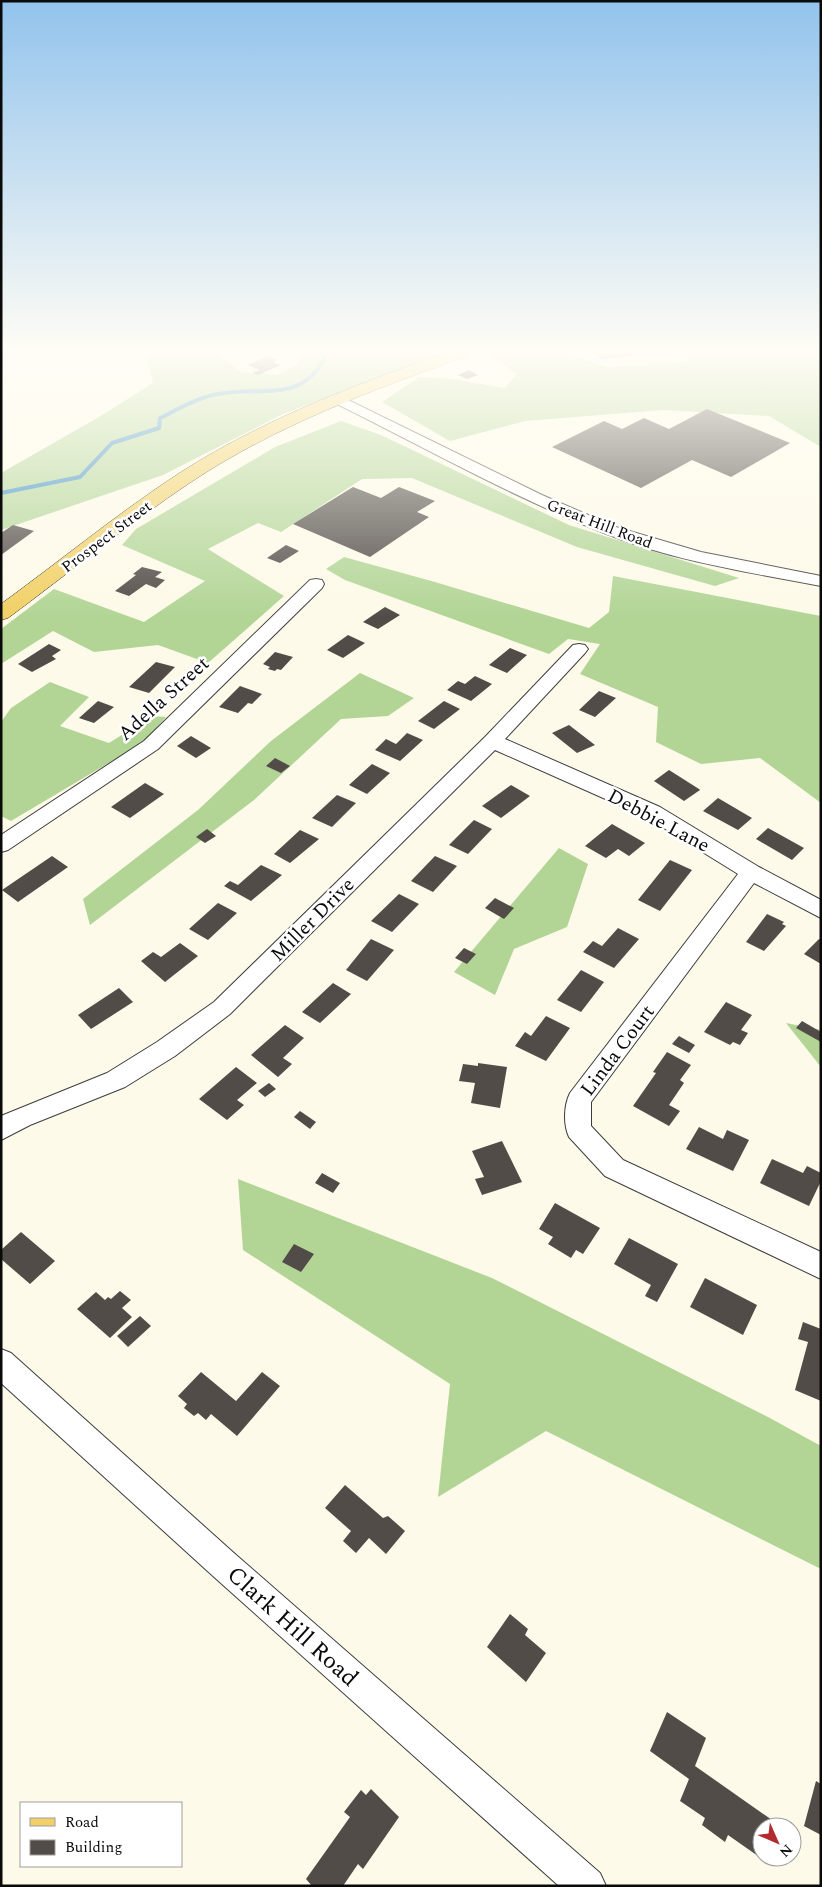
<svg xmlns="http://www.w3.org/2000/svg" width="822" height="1887" font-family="Spectral,serif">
<rect width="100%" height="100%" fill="#fefae9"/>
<!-- forest -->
<g fill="#b2d596">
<path d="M146,353H217L241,372L278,375L297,365L301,353H445L283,414L163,475L1,530V473L99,417L153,383Z"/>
<path d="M492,353H561L607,367L685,362L691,353H821V447L769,416L663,410L525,421L450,441L382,402L419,377L445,378L505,388L517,374L488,354Z"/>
<path d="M341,421L381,435L569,525L739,578L715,586L577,547L412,478L362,479L281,532L258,523L208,549L284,596L208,663L158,645L94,652L53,631L1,664V629L54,589L144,622L205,581L122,545L136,529L275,447Z"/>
<path d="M344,557L435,582L589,628L609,612L613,576L821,616V803L760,758L701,764L656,742L658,707L580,674L600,644L568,639L549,654L345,580L326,569Z"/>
<path d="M360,673L414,698L388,716L341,719L254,800L90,925L83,899L198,810L271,741Z"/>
<path d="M50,682L89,697L60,726L109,743L152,716L166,717L144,742L11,821L1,816V722L11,708Z"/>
<path d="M559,848L588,864L567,927L514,949L495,995L454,972Z"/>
<path d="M786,1023L821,1030V1067Z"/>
<path d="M238,1179L492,1278L768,1417L821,1446V1569L546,1431L438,1497L450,1384L243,1250Z"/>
</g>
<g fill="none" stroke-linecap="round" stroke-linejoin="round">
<!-- stream -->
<path stroke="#3c8ec5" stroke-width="4" d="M1,493L80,477L112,443L159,428L160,418C177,410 194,399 213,395C259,384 303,407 327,353"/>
</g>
<!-- building -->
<g fill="#524c48">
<path d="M594,353H631L634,356L602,359Z"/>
<path d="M268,356L277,360L273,362L281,365L258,375L252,373L259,370L248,365Z"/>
<path d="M469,370L478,375L467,379L458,375Z"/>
<path d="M707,409L790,443L731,477L692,460L641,488L552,447L604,421L622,429L644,418L669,429Z"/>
<path d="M353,487L381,498L399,487L435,501L417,512L429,517L370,557L293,524Z"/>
<path d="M13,525L34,531L1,555V533Z"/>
<path d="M286,545L299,551L280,563L267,558Z"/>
<path d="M142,567L162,572L155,577L165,580L156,588L146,584L129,596L115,591L136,575L133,574Z"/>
<path d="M385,607L400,615L378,629L363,622Z"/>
<path d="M348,635L365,643L343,658L327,650Z"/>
<path d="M49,644L61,650L52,656L56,659L32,672L18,664Z"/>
<path d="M510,648L527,655L507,673L489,665Z"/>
<path d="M275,652L293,657L281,670L277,669L275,671L268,669L270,667L263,664Z"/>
<path d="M156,662L175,667L149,693L129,687Z"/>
<path d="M475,676L492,684L471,701L447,690L458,681L465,684Z"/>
<path d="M240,686L262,694L252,704L248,703L238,713L219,707Z"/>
<path d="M599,691L616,698L595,717L579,710Z"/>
<path d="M98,701L114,707L94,723L79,718Z"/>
<path d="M444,701L460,709L434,729L418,721Z"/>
<path d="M569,725L595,745L577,753L552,733Z"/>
<path d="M407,733L423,740L400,761L375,750L386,739L396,744Z"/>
<path d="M191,736L211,748L196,758L177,746Z"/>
<path d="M275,758L290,766L281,773L266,766Z"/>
<path d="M372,764L390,773L367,794L349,785Z"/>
<path d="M669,770L699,789L700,790L684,801L654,781Z"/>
<path d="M145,783L164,794L130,818L111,807Z"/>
<path d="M511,785L530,796L501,818L482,806Z"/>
<path d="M337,795L356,803L332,827L312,818Z"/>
<path d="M718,798L752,818L738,830L703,811Z"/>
<path d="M474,820L492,829L468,854L449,845Z"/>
<path d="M612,824L645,843L629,856L618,849L606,858L585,846Z"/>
<path d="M768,828L804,848L792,860L756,839Z"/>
<path d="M207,829L216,836L205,843L196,837Z"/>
<path d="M300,830L319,839L290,863L274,854Z"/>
<path d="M52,856L68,867L18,902L2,890Z"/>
<path d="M435,856L457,866L433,892L411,881Z"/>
<path d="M670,860L692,870L660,911L638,900Z"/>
<path d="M261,865L282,875L251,901L224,886L230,881L238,885Z"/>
<path d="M399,894L419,904L392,932L371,921Z"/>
<path d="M495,898L514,908L504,919L485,908Z"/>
<path d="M218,903L237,913L208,940L189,929Z"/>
<path d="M767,914L784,922L782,924L786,926L764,951L746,942Z"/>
<path d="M618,928L639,939L614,968L583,952L593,941L602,946Z"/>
<path d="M371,939L394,950L367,981L346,970Z"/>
<path d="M819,939L821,940V964L804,954Z"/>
<path d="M180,943L198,956L165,982L141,961L153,952L161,957Z"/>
<path d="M464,948L476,954L467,964L455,958Z"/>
<path d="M581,970L604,982L581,1012L557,1000Z"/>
<path d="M333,983L351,994L320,1023L302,1012Z"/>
<path d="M119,988L133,1002L91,1029L78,1015Z"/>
<path d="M726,1002L752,1015L741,1030L748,1033L740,1045L733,1042L730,1045L704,1032Z"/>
<path d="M546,1016L570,1028L546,1061L515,1046L525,1032L531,1036Z"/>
<path d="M802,1021L821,1032V1042L796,1028Z"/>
<path d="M285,1025L304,1038L283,1058L292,1064L278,1077L251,1055Z"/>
<path d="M679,1036L695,1045L689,1053L672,1044Z"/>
<path d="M667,1052L691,1065L680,1080L684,1083L669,1105L680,1111L669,1126L633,1106L656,1073L653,1072Z"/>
<path d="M478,1063L507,1067L500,1108L471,1103L475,1083L459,1081L463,1064L478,1066Z"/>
<path d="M236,1067L257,1083L237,1100L244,1105L227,1120L199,1099Z"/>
<path d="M269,1083L276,1089L265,1097L258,1091Z"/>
<path d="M300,1111L316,1122L310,1129L294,1117Z"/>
<path d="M699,1127L723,1139L727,1130L749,1140L733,1171L686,1149Z"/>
<path d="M502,1141L522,1182L482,1195L475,1179L484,1177L472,1151Z"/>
<path d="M772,1159L803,1173L807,1166L821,1173V1181L809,1206L760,1183Z"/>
<path d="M322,1173L340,1183L333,1193L315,1183Z"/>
<path d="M555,1203L600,1228L583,1254L576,1250L571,1258L548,1244L553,1237L539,1229Z"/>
<path d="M21,1232L55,1261L30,1284L1,1259V1250Z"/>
<path d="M629,1238L678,1264L657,1302L645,1296L651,1285L614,1264Z"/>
<path d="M294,1244L314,1254L301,1272L282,1262Z"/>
<path d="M705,1278L757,1305L743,1335L690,1307Z"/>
<path d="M120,1291L131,1300L122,1308L132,1317L110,1338L77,1309L96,1292L105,1300L108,1297L111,1299Z"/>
<path d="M140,1316L151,1326L128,1347L117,1336Z"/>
<path d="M803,1322L821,1329V1401L795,1390L808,1342L798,1339Z"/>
<path d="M201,1372L236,1401L262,1372L280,1386L237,1436L211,1414L206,1420L198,1413L194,1416L184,1408L187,1404L178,1396Z"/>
<path d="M345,1485L383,1518L388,1516L405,1531L386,1554L369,1538L356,1553L343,1541L351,1531L325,1508Z"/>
<path d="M510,1614L528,1629L525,1635L546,1653L526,1682L487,1647Z"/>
<path d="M667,1712L706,1738L695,1766L782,1827H762V1857H770L768,1863L728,1835L725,1842L702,1825L705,1818L680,1801L689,1779L650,1751Z"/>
<path d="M816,1781L821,1784V1835L804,1826Z"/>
<path d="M371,1789L399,1817L363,1869L358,1864L343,1886H312L306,1879L350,1817L344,1812L361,1790L366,1795Z"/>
</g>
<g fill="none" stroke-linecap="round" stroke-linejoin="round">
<defs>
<g id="minor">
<path d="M340,396L542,495L616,527L701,552L821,576V586C748,572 673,561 604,533C512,497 424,447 335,403L333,400L335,397Z"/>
<path d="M316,579L322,580L324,584L322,588L158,749L8,850L1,852V835L144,741L310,580Z"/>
<path d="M579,644L585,645L588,649L585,653L505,739L660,807L759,867L821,900V918L754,883L591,1102V1126L623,1160L821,1252V1279L605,1176L569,1137C563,1124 564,1105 570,1093L738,874L646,817L495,750L230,1014L175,1056L125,1087L30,1125L1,1140V1116L107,1073L157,1042L214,1002L485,737L573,645Z"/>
<path d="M1,1349L11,1353L235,1554L600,1873L606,1886H559L213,1576L1,1383Z"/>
</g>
<path id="major" d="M446,353H469L467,356C372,390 275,426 191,482C128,524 69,573 8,618L1,620V604C60,561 117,514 178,474C260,421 354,385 446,353Z"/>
</defs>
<!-- minor casing -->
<use href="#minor" stroke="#3d3d3d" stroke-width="2"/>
<!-- major casing -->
<use href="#major" stroke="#1b1b1b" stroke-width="1"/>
<!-- minor -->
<use href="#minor" fill="#fff" fill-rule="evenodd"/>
<!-- major -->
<use href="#major" fill="#f1d066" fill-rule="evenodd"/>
</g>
<!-- sky -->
<linearGradient id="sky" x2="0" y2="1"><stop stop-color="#92c3ec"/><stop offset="0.57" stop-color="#fffdf5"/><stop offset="1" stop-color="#fffdf5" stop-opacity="0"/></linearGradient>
<rect width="822" height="617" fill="url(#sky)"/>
<g text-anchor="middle" stroke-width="5" stroke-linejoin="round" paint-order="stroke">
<!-- far-street labels -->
<g font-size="16" fill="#0a0a0a" stroke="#fff">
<text transform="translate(600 523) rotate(21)" y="6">Great Hill Road</text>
<text transform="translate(106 536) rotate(-37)" y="6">Prospect Street</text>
</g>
<!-- street labels -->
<g font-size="20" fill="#0a0a0a" stroke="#fff">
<text transform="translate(163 698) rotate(-42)" y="7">Adella Street</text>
<text transform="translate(659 820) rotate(28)" y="7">Debbie Lane</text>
<text transform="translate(312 919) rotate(-45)" y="7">Miller Drive</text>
<text transform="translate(617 1050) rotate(-53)" y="7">Linda Court</text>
</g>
<!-- near-street labels -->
<g font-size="24" fill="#0a0a0a" stroke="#fff">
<text transform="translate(293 1626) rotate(42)" y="8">Clark Hill Road</text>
</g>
</g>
<!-- border -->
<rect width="822" height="1887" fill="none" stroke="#0a0a0a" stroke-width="5"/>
<!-- legend -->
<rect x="20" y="1802" width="162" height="65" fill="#ffffff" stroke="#9d9d9d"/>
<rect x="30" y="1818" width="25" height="8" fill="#f1d066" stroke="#9d9d9d"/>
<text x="65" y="1827" font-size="15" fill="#0a0a0a">Road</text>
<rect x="30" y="1840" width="25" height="15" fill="#524c48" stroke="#9d9d9d"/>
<text x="65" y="1852" font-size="15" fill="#0a0a0a">Building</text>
<!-- north arrow -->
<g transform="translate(777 1842) rotate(135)"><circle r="24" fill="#ffffff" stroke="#9d9d9d"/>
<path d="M0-4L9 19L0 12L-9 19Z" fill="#b22b31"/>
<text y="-8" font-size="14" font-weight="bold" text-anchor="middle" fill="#0a0a0a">N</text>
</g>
</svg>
